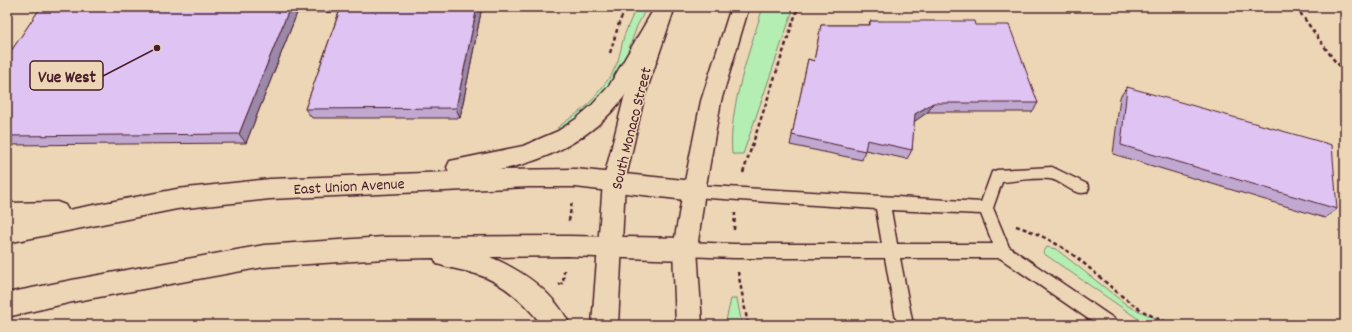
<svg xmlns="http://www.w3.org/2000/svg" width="1352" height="332" font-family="Dekko,sans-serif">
<rect width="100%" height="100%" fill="#edd6b6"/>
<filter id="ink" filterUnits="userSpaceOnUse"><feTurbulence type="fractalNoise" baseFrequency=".025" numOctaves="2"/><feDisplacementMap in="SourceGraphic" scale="8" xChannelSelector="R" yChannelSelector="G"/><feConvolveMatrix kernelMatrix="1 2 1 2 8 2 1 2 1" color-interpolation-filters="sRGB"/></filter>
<g filter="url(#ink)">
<!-- green -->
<g fill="#b4eeb3" stroke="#7f866f">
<path d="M636,7H647L637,26L620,74L611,88L566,129L557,128L587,106L611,76L618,61L624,36Z"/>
<path d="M763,7H794L743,154H732C728,110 750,49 763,7Z"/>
<path d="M1047,247L1056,249L1128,306L1171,325H1147L1043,253Z"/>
<path d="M731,299H737L742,325H725Z"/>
</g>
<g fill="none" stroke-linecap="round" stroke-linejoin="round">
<defs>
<path id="service" d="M1052,167L1087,184L1089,188L1087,192C1074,197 1063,181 1050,179C1036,177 1016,181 1002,182L993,208L1009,247L1116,320L1118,325H1097L1000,258H900L913,325H897L885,258H734L685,256L680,254L677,249L680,244L685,242L734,244H882L876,209L694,197L689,195L687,191L689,187L694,185L981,202L992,172L997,170ZM891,210L981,214L993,244H897Z"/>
<g id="tertiary">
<path d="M655,7H674C668,18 660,29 654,41C644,60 636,81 623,98C593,138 547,161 499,170L575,169L694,181L702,184L705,191L702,198L694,201L575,187H529L270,199L177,209L7,243V203L57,202L65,205L68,210L177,189L270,179L449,172L447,167L450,161L523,146L558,131L576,119L593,104L609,86Z"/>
<path d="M567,236L685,238L693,242L697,249L693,256L685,260L567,256L490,257C522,270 555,293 570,325H542C525,303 503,282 476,274C463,270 449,268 437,264L434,258L384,259L264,267L77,301L7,317V293L77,279L264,245L384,237Z"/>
</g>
<g id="secondary">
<path d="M657,7H675L644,98L625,182L618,325H592L603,182L624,98Z"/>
<path d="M731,7H749L721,101L705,191L697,249L702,325H676L673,249L683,191L701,101Z"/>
</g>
</defs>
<!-- service casing -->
<use href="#service" stroke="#4a1f2b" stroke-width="3"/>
<!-- tertiary casing -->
<use href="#tertiary" stroke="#4a1f2b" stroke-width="3"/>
<!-- secondary casing -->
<use href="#secondary" stroke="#4a1f2b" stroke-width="3"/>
<!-- path -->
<g stroke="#4a1f2b" stroke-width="2.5" stroke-dasharray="4 3" stroke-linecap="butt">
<path d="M1296,7L1334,60L1345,71"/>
<path d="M610,53L620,20L628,7"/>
<path d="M743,173L798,7"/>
<path d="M569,221L572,201"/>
<path d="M1016,226C1038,233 1057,243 1076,257C1108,282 1136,316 1177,325"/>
<path d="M734,230L735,213"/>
<path d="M738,272L748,325"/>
<path d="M559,285L563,283L564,270"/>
</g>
<!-- service -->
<use href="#service" fill="#edd6b6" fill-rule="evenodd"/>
<!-- tertiary -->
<use href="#tertiary" fill="#edd6b6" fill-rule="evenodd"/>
<!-- secondary -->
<use href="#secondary" fill="#edd6b6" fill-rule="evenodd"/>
</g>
<!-- wall -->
<g fill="#c0a8d0" stroke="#4a1f2b">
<path d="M41,7H482L460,118H312L305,109L339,12L297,13L246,143L7,145V57Z"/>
<path d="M870,21L975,25L1038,103L1032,112H928L914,121L912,150L907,159L865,150L862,160L790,145L808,59L814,61L821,25H869Z"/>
<path d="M1127,87L1337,209L1325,218L1113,154L1120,97Z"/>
</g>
<!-- shaded-wall -->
<g fill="#9c88a9" stroke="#4a1f2b">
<path d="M290,7H294L297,13L246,143L239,134Z"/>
<path d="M477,7H482L460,118L456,108Z"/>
<path d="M933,103L928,112L911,124L915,114Z"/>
</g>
<!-- building -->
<g fill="#dfc3f2" stroke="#4a1f2b">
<path d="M41,7H290L239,134L7,136V57Z"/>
<path d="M341,7H477L456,108L305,109Z"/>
<path d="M870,21H974L975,25H1009L1038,103H933L915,114L912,150L867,140L865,151L792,135L808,59L814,61L821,25H870Z"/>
<path d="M1127,87L1332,145L1337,209L1121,145Z"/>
</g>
</g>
<g text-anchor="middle" stroke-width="3" stroke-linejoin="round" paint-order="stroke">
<!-- street labels -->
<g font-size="16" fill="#4a1f2b" stroke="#edd6b6">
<text transform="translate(630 128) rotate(-76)" y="6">South Monaco Street</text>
<text transform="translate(349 185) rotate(-3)" y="6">East Union Avenue</text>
</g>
</g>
<!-- callouts -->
<path fill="none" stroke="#4a1f2b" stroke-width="1.5" d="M157 48L103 76"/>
<circle fill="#4a1f2b" stroke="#edd6b6" stroke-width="1.5" cx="157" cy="48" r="4"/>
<rect fill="#edd6b6" stroke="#4a1f2b" stroke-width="1.5" x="30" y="61" width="73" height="29" rx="4"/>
<g font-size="17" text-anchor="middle" font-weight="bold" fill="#4a1f2b">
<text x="67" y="82">Vue West</text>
</g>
<!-- margin -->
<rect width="1352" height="332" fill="none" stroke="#edd6b6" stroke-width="24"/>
<rect x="12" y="12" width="1328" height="308" fill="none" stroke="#4a1f2b" stroke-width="1.5" filter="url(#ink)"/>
</svg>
